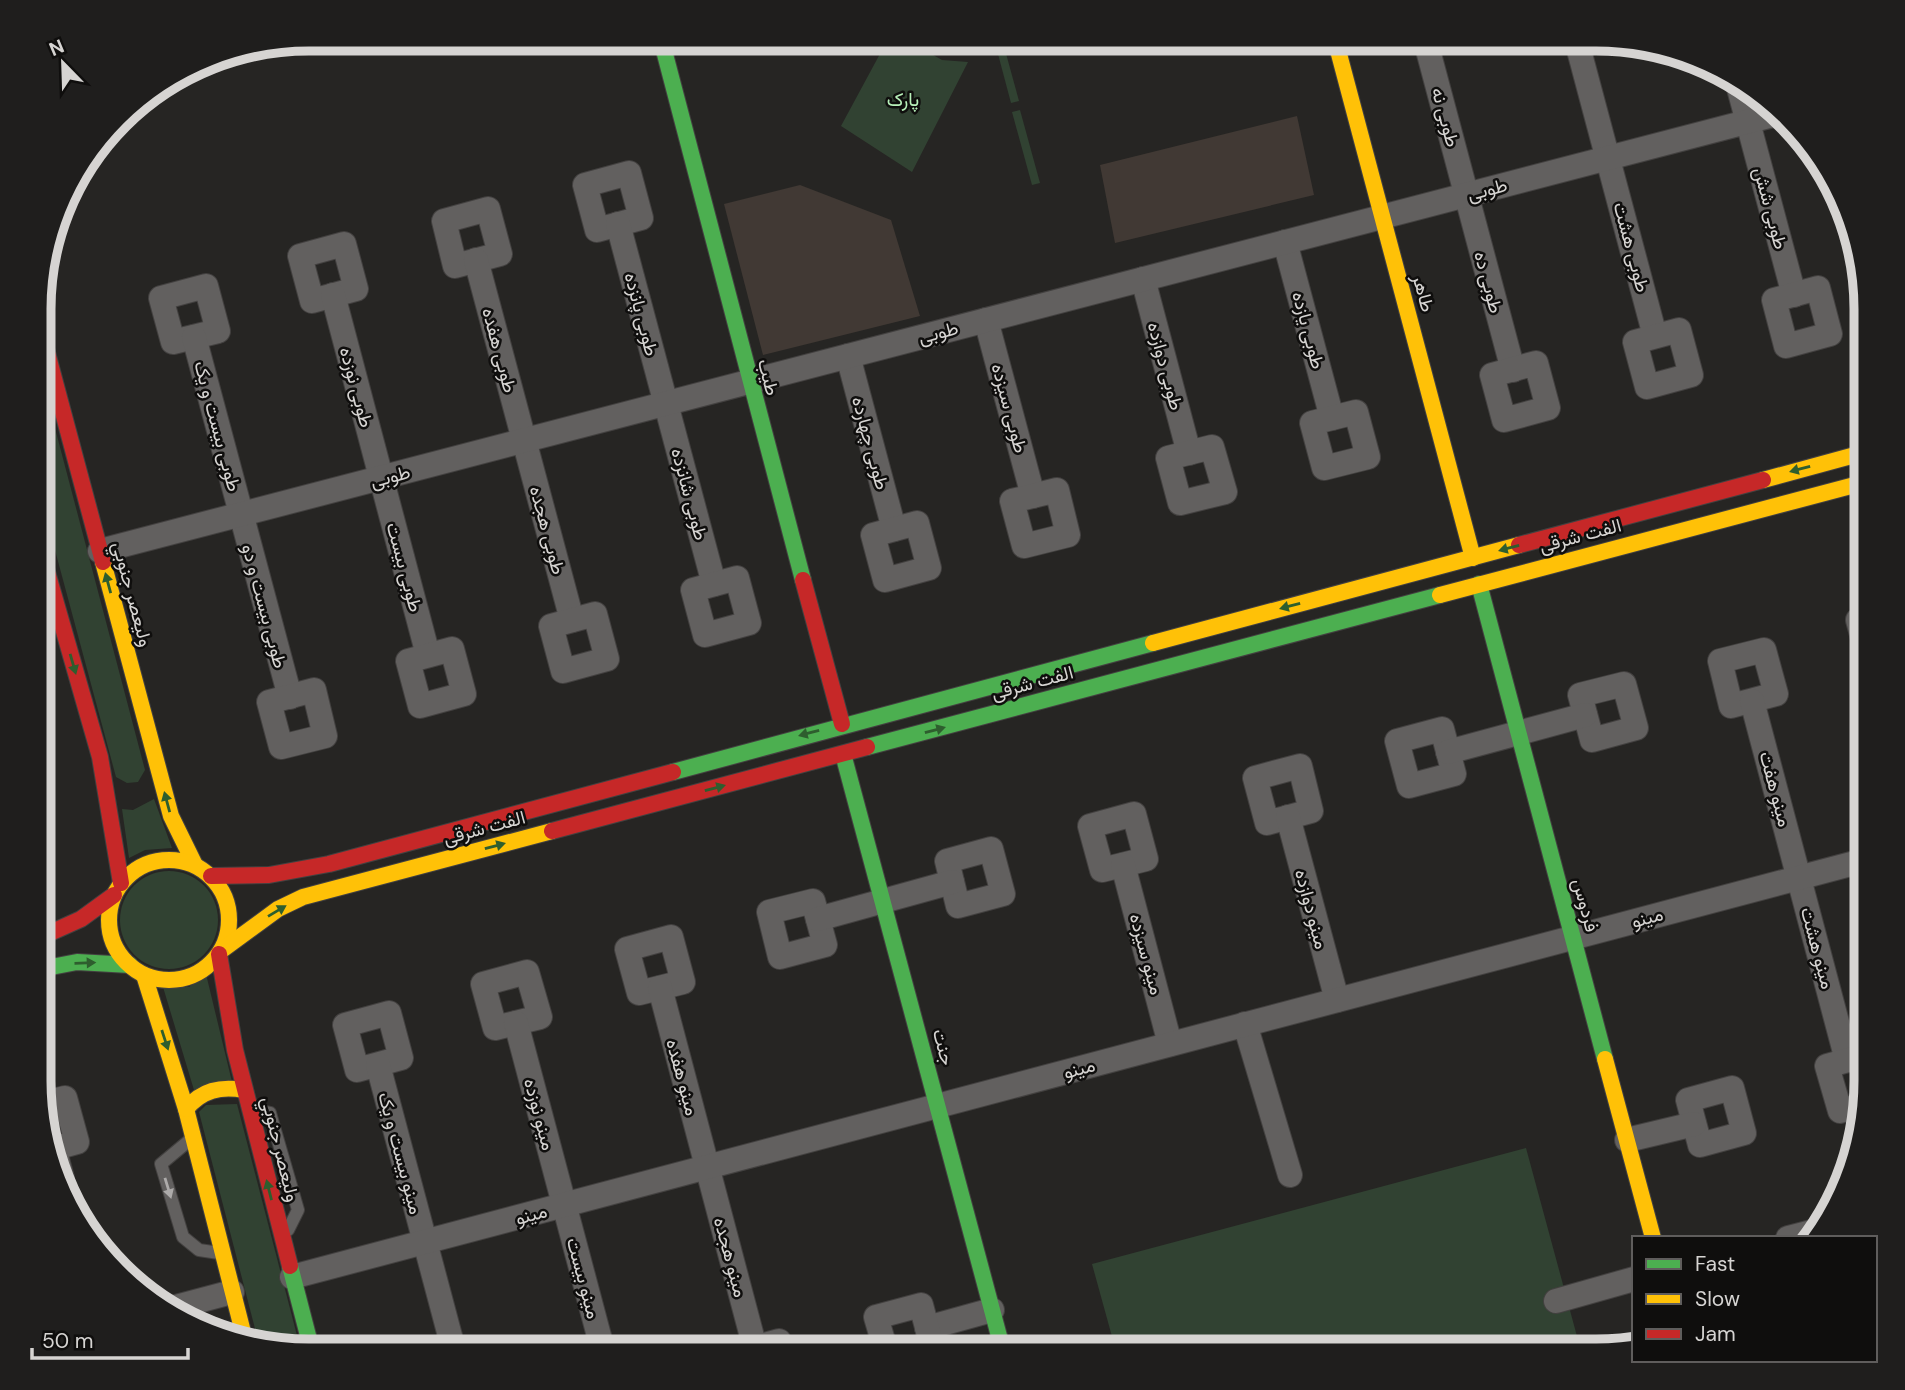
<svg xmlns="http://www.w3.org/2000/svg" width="1905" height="1390" font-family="'DM Sans',Vazirmatn,sans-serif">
<rect width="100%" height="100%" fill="#262523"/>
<!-- green -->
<g fill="#314232">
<path d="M888,39H905L942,60L968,62L912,172L841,126Z"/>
<path d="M994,39H1002L1019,101L1011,103Z"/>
<path d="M1029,39H1084L1042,52L1032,47Z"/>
<path d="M1020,110L1040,183L1032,185L1012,112Z"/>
<path d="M41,375L145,770L138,782L127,783L116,777L41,498Z"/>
<path d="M154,799L172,848L145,850L129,858L122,809L133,810Z"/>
<circle cx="169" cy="920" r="49"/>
<path d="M206,974L232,1082L194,1090L163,987H189Z"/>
<path d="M237,1104L301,1351L259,1344L199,1112L206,1105Z"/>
<path d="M1526,1148L1581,1351H1116L1092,1264Z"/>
</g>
<!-- building -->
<g fill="#413934">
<path d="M1297,116L1314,195L1115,243L1100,165Z"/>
<path d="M800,185L891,220L920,316L763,355L724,204Z"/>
</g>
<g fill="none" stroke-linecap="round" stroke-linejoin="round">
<defs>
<g id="lane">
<path d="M254,1110L270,1113L298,1210L288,1230"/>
<path d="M191,1139L161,1164L183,1237L199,1250L219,1253"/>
</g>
<g id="street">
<path d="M1425,39L1513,370"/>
<path d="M1576,39L1655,336"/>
<path d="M1737,81L1794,295"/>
<path d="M629,173L641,218L597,230L585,185Z"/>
<path d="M488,209L500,254L455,266L444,221Z"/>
<path d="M618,224L714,584"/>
<path d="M1285,242L1332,418"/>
<path d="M344,244L356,289L312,301L300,256Z"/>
<path d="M476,260L572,620"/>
<path d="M1143,279L1189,453"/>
<path d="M206,286L218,331L173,342L161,298Z"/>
<path d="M1818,288L1830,334L1786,346L1774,300Z"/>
<path d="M333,295L428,655"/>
<path d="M986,320L1033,496"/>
<path d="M1679,330L1691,375L1647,387L1635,342Z"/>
<path d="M194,337L290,697"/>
<path d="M848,356L894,529"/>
<path d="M1536,363L1548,408L1504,420L1492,375Z"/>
<path d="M1356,412L1368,457L1324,468L1312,423Z"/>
<path d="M1212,447L1225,492L1180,503L1168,458Z"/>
<path d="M1057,490L1068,535L1024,546L1012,501Z"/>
<path d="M917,523L929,568L885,580L873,535Z"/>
<path d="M100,551L1777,114"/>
<path d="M737,578L749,623L705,635L693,590Z"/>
<path d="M595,614L607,659L563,671L551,626Z"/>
<path d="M1866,618L1858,620L1866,649"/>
<path d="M452,649L464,694L420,706L408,661Z"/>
<path d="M1764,650L1776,694L1731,706L1720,661Z"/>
<path d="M1624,684L1636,728L1592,740L1580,695Z"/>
<path d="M314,690L325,736L281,747L269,702Z"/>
<path d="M1752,701L1847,1060"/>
<path d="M1442,729L1454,774L1409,786L1397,741Z"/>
<path d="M1448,752L1585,715"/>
<path d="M1300,766L1311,811L1267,823L1255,778Z"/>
<path d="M1134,814L1146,859L1102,870L1090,826Z"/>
<path d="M1288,817L1337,1000"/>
<path d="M991,849L1003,894L958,906L947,861Z"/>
<path d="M1123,865L1170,1044"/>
<path d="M813,901L825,945L780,957L769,912Z"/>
<path d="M818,919L952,882"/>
<path d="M671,937L683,982L639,993L627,949Z"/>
<path d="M527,972L540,1017L495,1028L483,984Z"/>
<path d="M660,988L755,1348"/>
<path d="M389,1013L401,1058L357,1070L345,1025Z"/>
<path d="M516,1023L603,1351"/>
<path d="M1245,1024L1290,1175"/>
<path d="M378,1065L454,1351"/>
<path d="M1732,1088L1744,1133L1700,1145L1688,1100Z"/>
<path d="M41,1104L65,1098L77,1142L52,1149"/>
<path d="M1865,1104L1840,1111L1827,1066L1866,1055"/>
<path d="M1627,1140L1694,1124"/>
<path d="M54,1148L62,1178"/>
<path d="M1788,1238L1819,1230"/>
<path d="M292,1277L1866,860"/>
<path d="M1556,1301L1634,1279"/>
<path d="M168,1309L232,1292"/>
<path d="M927,1328L992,1310"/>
<path d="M743,1351L779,1341L781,1351"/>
<path d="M886,1351L876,1317L921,1305L933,1350L930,1351"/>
</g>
<g id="fast">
<path d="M661,39L803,580"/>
<path d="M1479,584L1605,1059"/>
<path d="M867,747L1440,595"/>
<path d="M843,754L1003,1351"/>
<path d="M673,772L1153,643"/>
<path d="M41,969L77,962L130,965"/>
<path d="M290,1266L312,1351"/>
</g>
<g id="slow">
<path d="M1335,39L1473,558"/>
<path d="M1763,480L1866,452"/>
<path d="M103,562L171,816L195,865"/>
<path d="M1440,595L1866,482"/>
<path d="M1153,643L1519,545"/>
<circle cx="169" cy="920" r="60"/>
<path d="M222,950L278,909L303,897L552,831"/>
<path d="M144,975L186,1109L245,1340"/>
<path d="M1605,1059L1653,1238"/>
<path d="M186,1109C202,1090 220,1086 244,1090"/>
</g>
<g id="jam">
<path d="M41,330L103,562"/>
<path d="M1519,545L1763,480"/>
<path d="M41,551L100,757L121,883"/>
<path d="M803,580L842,724"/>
<path d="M552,831L867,747"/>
<path d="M211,876L269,875L329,864L673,772"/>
<path d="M41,937L81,919L114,895"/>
<path d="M219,954L235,1050L290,1266"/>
</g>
</defs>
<!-- lane casing -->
<use href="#lane" stroke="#434140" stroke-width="14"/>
<!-- street casing -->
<use href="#street" stroke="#434140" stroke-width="26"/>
<!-- fast casing -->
<use href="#fast" stroke="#434140" stroke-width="18"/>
<!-- slow casing -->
<use href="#slow" stroke="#434140" stroke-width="18"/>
<!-- jam casing -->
<use href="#jam" stroke="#434140" stroke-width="18"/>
<!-- lane -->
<use href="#lane" stroke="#62605f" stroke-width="12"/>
<!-- street -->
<use href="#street" stroke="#62605f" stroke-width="24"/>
<!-- fast -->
<use href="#fast" stroke="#4caf50" stroke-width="16"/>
<!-- slow -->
<use href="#slow" stroke="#ffc107" stroke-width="16"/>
<!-- jam -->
<use href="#jam" stroke="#c62828" stroke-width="16"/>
</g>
<!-- one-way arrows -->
<defs><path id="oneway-solid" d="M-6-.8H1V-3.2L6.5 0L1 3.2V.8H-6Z" transform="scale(1.75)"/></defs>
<g fill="#2e5e2e">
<use href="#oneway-solid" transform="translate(1800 469) rotate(165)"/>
<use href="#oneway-solid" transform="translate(1509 548) rotate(165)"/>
<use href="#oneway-solid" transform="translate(108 583) rotate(-105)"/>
<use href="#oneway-solid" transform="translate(1290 606) rotate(165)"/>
<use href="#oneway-solid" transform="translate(73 664) rotate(74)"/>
<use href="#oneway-solid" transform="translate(935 730) rotate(-15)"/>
<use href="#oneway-solid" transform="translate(809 733) rotate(165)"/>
<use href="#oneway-solid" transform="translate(715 788) rotate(-15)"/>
<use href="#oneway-solid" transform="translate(167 802) rotate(-105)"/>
<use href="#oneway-solid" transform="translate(495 846) rotate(-15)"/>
<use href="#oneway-solid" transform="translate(277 911) rotate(-31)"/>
<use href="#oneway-solid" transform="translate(85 963) rotate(-2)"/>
<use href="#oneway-solid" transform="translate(165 1040) rotate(72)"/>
<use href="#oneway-solid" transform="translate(269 1190) rotate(-104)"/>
</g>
<use fill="#adabaa" href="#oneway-solid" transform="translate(168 1188) rotate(73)"/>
<g text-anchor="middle" stroke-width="5" stroke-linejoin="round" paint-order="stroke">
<!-- park labels -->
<g font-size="19" fill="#b8f1ba" stroke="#0f0e0d">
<text x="903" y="106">پارک</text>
</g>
<!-- street labels -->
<g font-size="19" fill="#d6d4d2" stroke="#0f0e0d">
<text transform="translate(1446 117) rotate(75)" y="7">طوبی نه</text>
<text transform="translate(1487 189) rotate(-15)" y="7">طوبی</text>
<text transform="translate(1771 208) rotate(75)" y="7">طوبی شش</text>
<text transform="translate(1632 247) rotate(75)" y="7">طوبی هشت</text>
<text transform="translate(1489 282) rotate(75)" y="7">طوبی ده</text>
<text transform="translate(1424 293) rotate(75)" y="7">طاهر</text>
<text transform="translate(642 314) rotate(75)" y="7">طوبی پانزده</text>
<text transform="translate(1309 330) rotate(75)" y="7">طوبی یازده</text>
<text transform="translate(938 332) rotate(-15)" y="7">طوبی</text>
<text transform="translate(500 350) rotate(75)" y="7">طوبی هفده</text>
<text transform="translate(1166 366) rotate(75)" y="7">طوبی دوازده</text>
<text transform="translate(769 377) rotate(75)" y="7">طیب</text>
<text transform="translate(357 387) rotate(75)" y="7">طوبی نوزده</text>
<text transform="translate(1010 408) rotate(75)" y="7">طوبی سیزده</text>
<text transform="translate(218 426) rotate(75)" y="7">طوبی بیست و یک</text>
<text transform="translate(871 443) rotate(75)" y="7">طوبی چهارده</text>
<text transform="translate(390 476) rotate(-15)" y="7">طوبی</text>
<text transform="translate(690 494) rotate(75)" y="7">طوبی شانزده</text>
<text transform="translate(548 530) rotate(75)" y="7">طوبی هجده</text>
<text transform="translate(1580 535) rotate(-15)" y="7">الفت شرقی</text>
<text transform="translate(405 567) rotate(75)" y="7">طوبی بیست</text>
<text transform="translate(133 594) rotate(75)" y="7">وليعصر جنوبي</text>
<text transform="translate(265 606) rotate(75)" y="7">طوبی بیست و دو</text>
<text transform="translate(1032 682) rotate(-15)" y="7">الفت شرقی</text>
<text transform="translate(1776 789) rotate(75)" y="7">مینو هفت</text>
<text transform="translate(484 827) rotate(-15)" y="7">الفت شرقی</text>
<text transform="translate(1586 905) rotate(75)" y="7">فردوس</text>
<text transform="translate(1312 909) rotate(75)" y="7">مینو دوازده</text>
<text transform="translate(1647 917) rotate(-15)" y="7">مینو</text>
<text transform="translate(1818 948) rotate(75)" y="7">مینو هشت</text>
<text transform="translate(1147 954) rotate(75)" y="7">مینو سیزده</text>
<text transform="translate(944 1047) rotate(75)" y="7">جنت</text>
<text transform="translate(1079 1068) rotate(-15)" y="7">مینو</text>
<text transform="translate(683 1077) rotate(75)" y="7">مینو هفده</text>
<text transform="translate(540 1114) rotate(75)" y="7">مینو نوزده</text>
<text transform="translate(281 1149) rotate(76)" y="7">وليعصر جنوبي</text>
<text transform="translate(401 1153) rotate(75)" y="7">مینو بیست و یک</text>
<text transform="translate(531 1214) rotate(-15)" y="7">مینو</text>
<text transform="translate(731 1257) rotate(75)" y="7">مینو هجده</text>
<text transform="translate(584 1278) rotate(75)" y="7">مینو بیست</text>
</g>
</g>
<!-- crop -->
<path d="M0 0H1905V1390H0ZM309 51H1596A258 258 0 0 1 1854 309V1081A258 258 0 0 1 1596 1339H309A258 258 0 0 1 51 1081V309A258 258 0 0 1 309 51Z" fill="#1f1e1d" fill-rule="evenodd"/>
<path fill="none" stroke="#d6d4d2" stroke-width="9" d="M309 51H1596A258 258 0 0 1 1854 309V1081A258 258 0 0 1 1596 1339H309A258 258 0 0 1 51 1081V309A258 258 0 0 1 309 51Z"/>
<!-- legend -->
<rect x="1632" y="1236" width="245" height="126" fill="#0f0e0d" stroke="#5f5d5c" stroke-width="2"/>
<rect x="1646" y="1259" width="35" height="10" fill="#4caf50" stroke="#5f5d5c" stroke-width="2"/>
<text x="1695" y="1271" font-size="21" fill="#d6d4d2">Fast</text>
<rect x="1646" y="1294" width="35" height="10" fill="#ffc107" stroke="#5f5d5c" stroke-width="2"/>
<text x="1695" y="1306" font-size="21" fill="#d6d4d2">Slow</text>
<rect x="1646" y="1329" width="35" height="10" fill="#c62828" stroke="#5f5d5c" stroke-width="2"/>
<text x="1695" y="1341" font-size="21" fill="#d6d4d2">Jam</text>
<!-- north arrow -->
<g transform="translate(63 63) rotate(337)" stroke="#0f0e0d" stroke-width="5" paint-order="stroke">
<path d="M0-5L12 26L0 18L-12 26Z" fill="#d6d4d2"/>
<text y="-10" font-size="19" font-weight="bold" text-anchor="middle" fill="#d6d4d2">N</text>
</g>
<!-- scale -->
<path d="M32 1348v10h156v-10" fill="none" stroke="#d6d4d2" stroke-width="3.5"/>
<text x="42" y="1348" font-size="21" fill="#d6d4d2" stroke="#0f0e0d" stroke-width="5" paint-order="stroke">50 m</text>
</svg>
